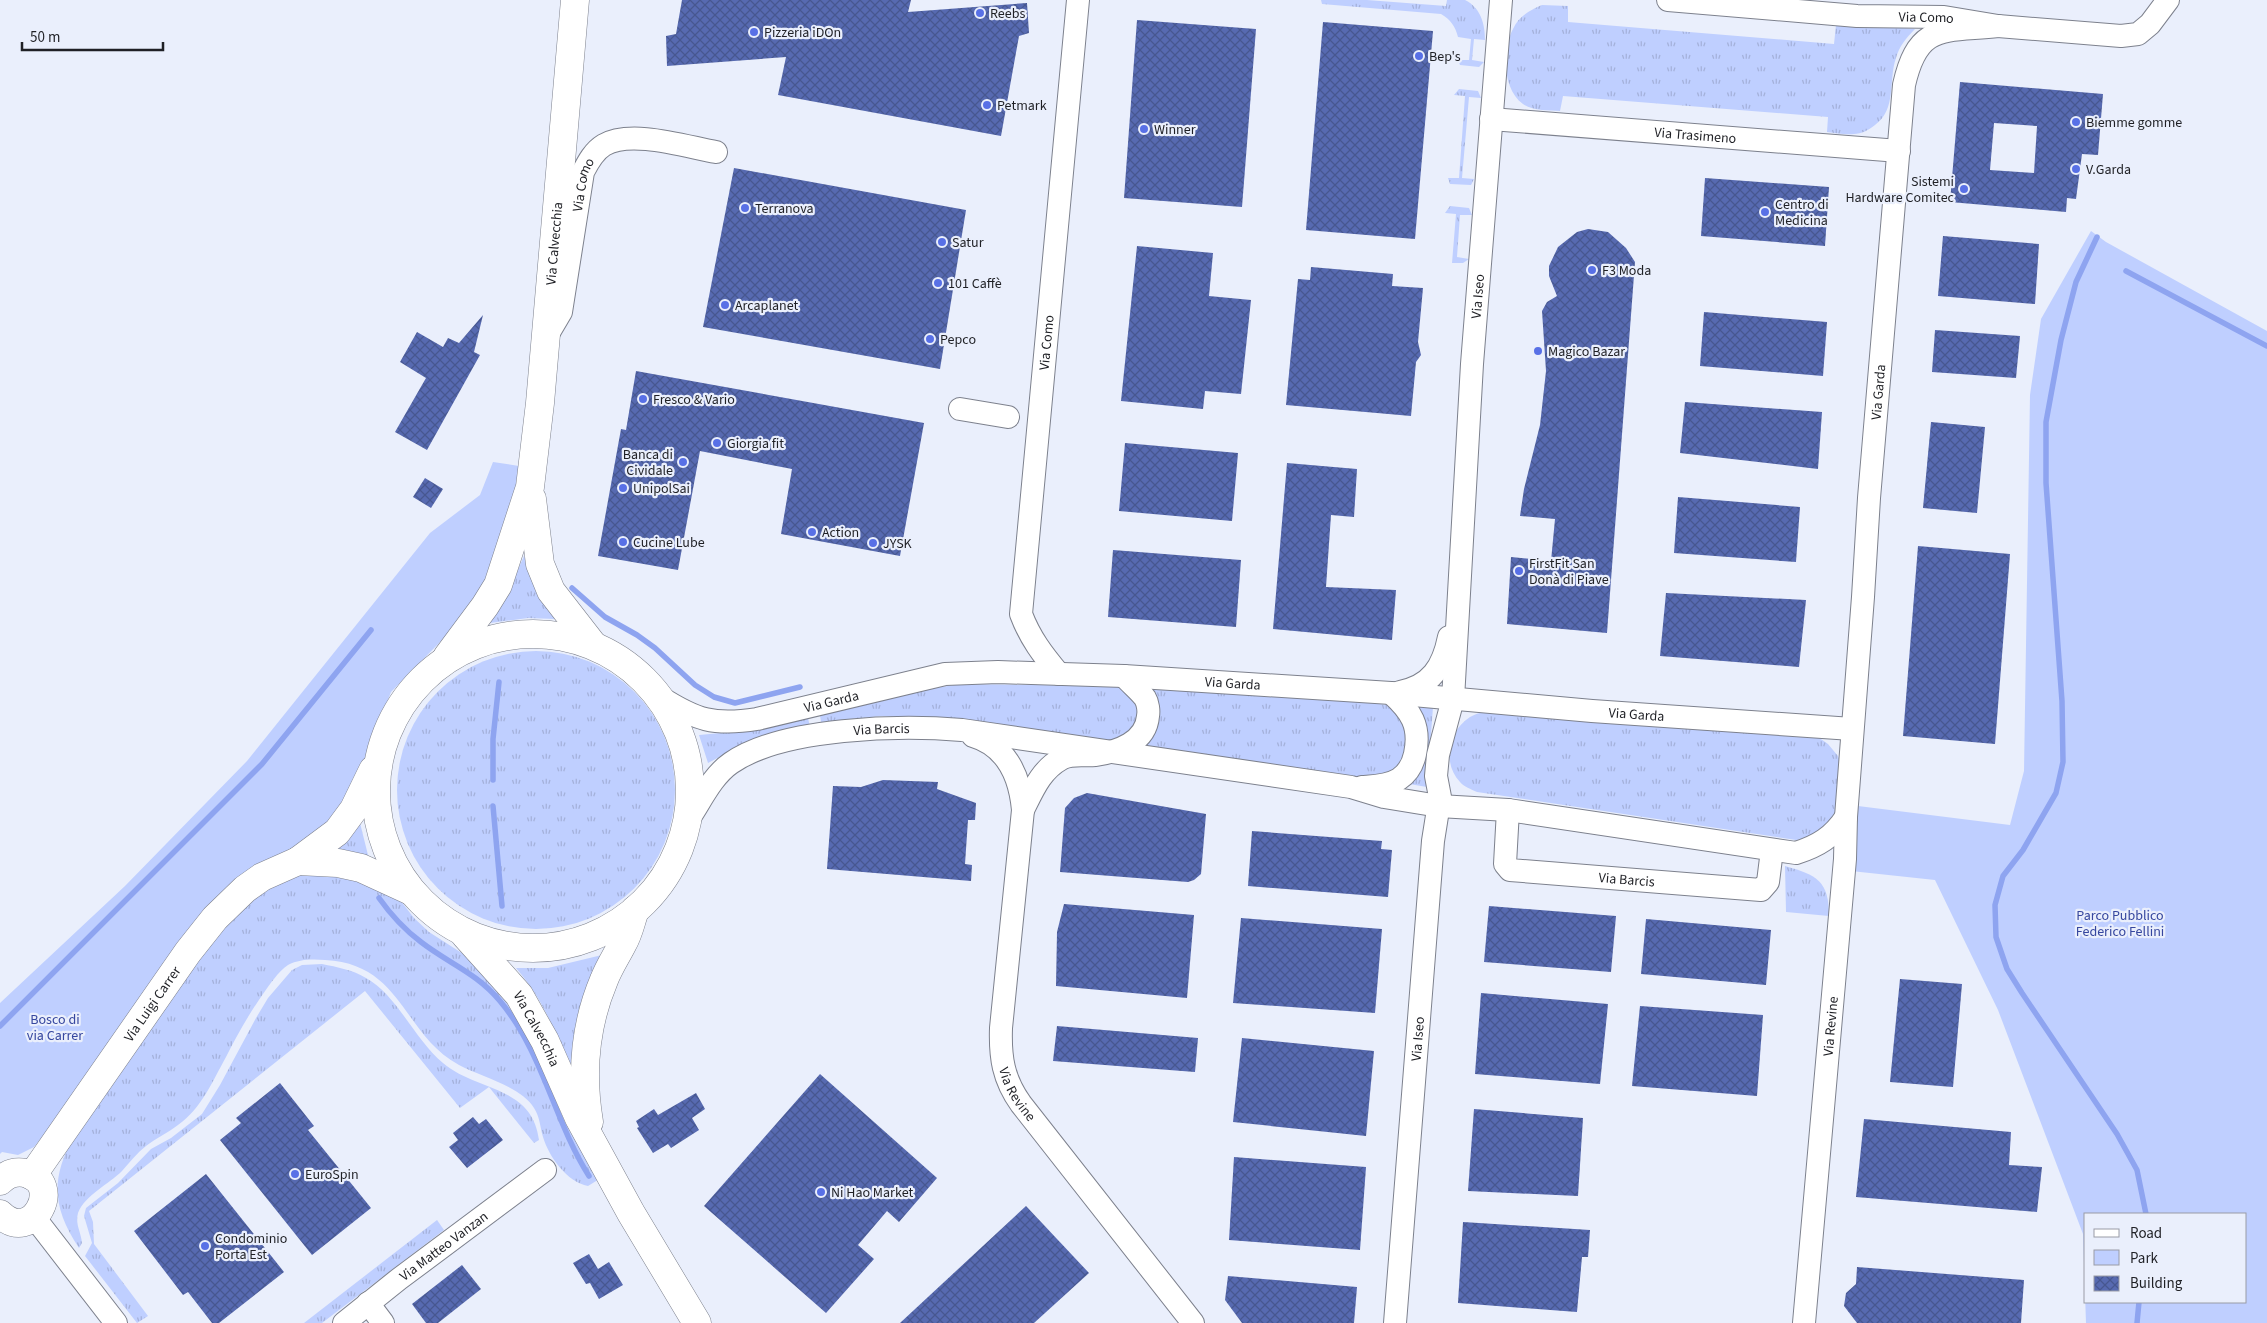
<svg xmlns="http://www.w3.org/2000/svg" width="2267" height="1323" font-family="'Source Sans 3',sans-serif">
<defs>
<pattern id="grass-tufts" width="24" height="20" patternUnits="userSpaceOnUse" patternTransform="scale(1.25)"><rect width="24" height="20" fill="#bfcfff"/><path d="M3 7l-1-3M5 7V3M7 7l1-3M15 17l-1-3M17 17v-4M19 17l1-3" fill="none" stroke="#a4b1da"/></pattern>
<pattern id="building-cross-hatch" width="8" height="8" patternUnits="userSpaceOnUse" patternTransform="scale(1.25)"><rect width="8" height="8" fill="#576ab1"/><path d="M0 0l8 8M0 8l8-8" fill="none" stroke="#475790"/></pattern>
</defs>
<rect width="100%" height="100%" fill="#eaeffc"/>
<!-- grass -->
<g fill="url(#grass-tufts)">
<path d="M1321,0H1367L1446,6L1447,0H1465C1481,8 1485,24 1485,40L1474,39L1472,60L1484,62L1479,67L1460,65L1458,60H1469L1471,39L1458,37C1455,26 1451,20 1441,14L1322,4Z"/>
<path d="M1542,5L1568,6V22L1834,44L1836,25C1862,29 1888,26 1915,29C1906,38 1899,47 1896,58C1888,81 1897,109 1875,125C1869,130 1861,134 1854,134C1845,135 1836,133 1827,132L1828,117L1563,96L1560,111C1549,110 1533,111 1523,104C1502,89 1502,49 1513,29C1518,17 1530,10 1542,5Z"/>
<path d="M1459,89L1478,91L1481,98L1469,97L1462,178L1474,179L1471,185L1450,184L1448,178H1459L1465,96L1454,95Z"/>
<path d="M1450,206L1469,208L1472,215H1460L1457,257L1469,259L1463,263H1452L1456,214L1445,213Z"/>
<path d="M524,556C531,579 542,598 555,619L528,618L490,623L509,589Z"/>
<circle cx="536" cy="790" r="139"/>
<path d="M961,684L1116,686L1302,695L1388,705L1402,714L1410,739L1399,771L1367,778L958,719L882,716L821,722L820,715L915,691Z"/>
<path d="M1416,706L1433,707L1427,787L1409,784Z"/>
<path d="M1492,710L1818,737L1828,744L1838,756L1843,773L1840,812L1812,839L1796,840L1477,792C1471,789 1464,787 1460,782C1442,763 1448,731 1470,717C1477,713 1484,712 1492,710Z"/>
<path d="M808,718L810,727L742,745L708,763L699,735L764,729Z"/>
<path d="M359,819L369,859L333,849Z"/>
<path d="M1785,866C1817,875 1829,881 1829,916L1786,912Z"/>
<path d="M342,872L397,896L414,918L429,932L468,957L500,981L601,1178L588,1186C567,1182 549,1157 543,1137C540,1127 540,1117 534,1108C521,1086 481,1077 459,1065C402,1034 403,964 325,960C313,959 299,959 288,965C278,972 270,984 263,994C249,1014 237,1035 226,1057C212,1082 202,1108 178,1125C168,1133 156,1138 146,1146C137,1153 130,1162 122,1171C109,1184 85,1195 78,1213C75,1224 81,1232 82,1243L79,1248C52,1207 51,1180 73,1137L215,936L257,895L279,881L299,875Z"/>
<path d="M602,955L573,1079C557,1036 546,1003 516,968H548Z"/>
<path d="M322,964C337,967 353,970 366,978C397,995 415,1040 443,1063C477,1092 532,1085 539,1140L534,1143L489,1087L460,1108L365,991L89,1211L93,1222L94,1244L148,1316L137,1323L85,1256L92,1243L84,1216L86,1208L118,1183L151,1149L171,1138L202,1114L220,1085L256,1018L268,998L292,970L302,965Z"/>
<path d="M437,1220L444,1230L322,1323H304Z"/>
</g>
<!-- park -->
<g fill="#bfcfff" fill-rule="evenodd">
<path d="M2091,231L2106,242L2267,331V1323H2086L2083,1234L1998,1010L1935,880L1851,871L1858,806L2010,825L2024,771L2030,395L2041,319ZM2086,1214H2246V1302H2086Z"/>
<path d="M493,462L519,466L512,508L488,585L443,639L391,692L351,793L315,837L252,868L219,894L194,925L57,1119L34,1147L18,1155L2,1152L0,1154V1003L125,886L247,761L430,533L480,495Z"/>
</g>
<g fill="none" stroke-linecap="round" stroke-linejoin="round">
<!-- stream -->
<g stroke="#8ea4f0" stroke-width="5.5">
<path d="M2097,237L2076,282L2061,340L2046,422V483L2062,701L2063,762L2056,793L2023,850L2003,876L1995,905L1996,937L2007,969L2022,993L2117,1134L2137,1170L2146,1214"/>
<path d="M2126,271L2267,346"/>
<path d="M572,588L605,617L637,635L655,648L695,685L714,697L735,703L800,687"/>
<path d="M493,780V739L499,682"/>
<path d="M493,806L502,906"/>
<path d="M379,898C391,915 405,930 421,942C448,963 477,973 500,1001C543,1052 554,1121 589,1176"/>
<path d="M0,1026L262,764L371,630"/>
<path d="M2137,1323L2139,1302"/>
</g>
</g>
<!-- building -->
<g fill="url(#building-cross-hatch)" fill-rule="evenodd">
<path d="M682,0H911L908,12L1027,3L1029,33L1019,36L1001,136L778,95L786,57L667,66L666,36L676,34Z"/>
<path d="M1137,20L1256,29L1242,207L1124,198Z"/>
<path d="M1323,22L1433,31L1415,239L1306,230Z"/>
<path d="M1960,82L2103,94L2098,155L2082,154L2076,199L2067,198L2066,212L1950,202ZM1994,123L2037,126L2034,173L1990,170Z"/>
<path d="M734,168L966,210L940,369L703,327Z"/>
<path d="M1705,178L1829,187L1825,246L1701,236Z"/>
<path d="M1588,229L1608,232L1626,248L1635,262L1607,633L1507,624L1511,557L1551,561L1555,519L1520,516L1524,489L1540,425L1546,371L1542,311L1547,302L1557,296L1549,276V266L1558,247L1577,232Z"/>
<path d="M1943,236L2039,244L2035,304L1938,296Z"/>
<path d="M1137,246L1213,253L1209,296L1251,300L1241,394L1205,391L1203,409L1121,401Z"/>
<path d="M1311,267L1393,274L1392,286L1423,288L1418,342L1421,355L1416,362L1411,416L1286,405L1298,279L1310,280Z"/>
<path d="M1704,312L1827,322L1823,376L1700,366Z"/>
<path d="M483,315L474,352L480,355L427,450L395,432L426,378L400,362L417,332L443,347L448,338L459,343Z"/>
<path d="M1935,330L2020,336L2016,378L1932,372Z"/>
<path d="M636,371L924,423L900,556L781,534L792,469L700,451L678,570L598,556L621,429L626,430Z"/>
<path d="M1685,402L1822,412L1818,469L1680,453Z"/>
<path d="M1931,422L1985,427L1977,513L1923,508Z"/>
<path d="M1125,443L1238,453L1232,521L1119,511Z"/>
<path d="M1287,463L1357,469L1354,517L1331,515L1326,587L1396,590L1392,640L1273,629Z"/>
<path d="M425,478L443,489L431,508L413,497Z"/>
<path d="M1678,497L1800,507L1796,562L1674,553Z"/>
<path d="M1918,546L2010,554L1995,744L1903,736Z"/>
<path d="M1113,550L1241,560L1236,627L1108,617Z"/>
<path d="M1666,593L1806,600L1799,667L1660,656Z"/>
<path d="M883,780L938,782L937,789L976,803L975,820H968L965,864L972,865L971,881L827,869L833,786L861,787Z"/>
<path d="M1087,793L1206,814L1201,874L1194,880L1188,882L1060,872L1065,808L1074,798Z"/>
<path d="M1252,831L1382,841L1381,849L1392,850L1388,897L1248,886Z"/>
<path d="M1064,904L1194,915L1187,998L1056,986L1057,932Z"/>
<path d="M1489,906L1616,916L1611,972L1484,962Z"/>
<path d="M1241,918L1382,929L1375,1013L1233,1003Z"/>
<path d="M1646,919L1771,930L1766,985L1641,974Z"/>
<path d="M1900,979L1962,984L1953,1087L1890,1082Z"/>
<path d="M1481,993L1608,1004L1600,1084L1475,1074Z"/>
<path d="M1640,1006L1763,1015L1757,1096L1632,1086Z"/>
<path d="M1057,1026L1198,1038L1195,1072L1053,1061Z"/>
<path d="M1242,1038L1374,1051L1366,1136L1233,1122Z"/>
<path d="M820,1074L937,1178L899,1222L887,1211L858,1245L874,1259L826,1313L704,1206Z"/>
<path d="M280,1083L314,1126L308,1130L371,1208L312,1255L220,1140L241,1123L236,1118Z"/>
<path d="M696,1093L705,1109L692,1118L699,1130L671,1148L668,1144L653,1153L637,1128L639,1127L636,1121L654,1109L658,1115Z"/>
<path d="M1474,1109L1583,1118L1578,1196L1468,1191Z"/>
<path d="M473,1117L479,1124L486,1119L503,1140L467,1168L449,1147L458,1140L453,1133Z"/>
<path d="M1864,1119L2011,1132L2009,1165L2042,1167L2037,1212L1856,1197Z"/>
<path d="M1234,1157L1366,1167L1360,1250L1229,1240Z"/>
<path d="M206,1174L284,1272L219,1323H212L188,1292L183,1295L134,1231Z"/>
<path d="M1026,1206L1089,1273L1034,1323H900Z"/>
<path d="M1463,1222L1590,1230L1588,1257H1582L1577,1312L1458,1303Z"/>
<path d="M589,1254L598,1269L609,1262L623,1285L599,1299L590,1283L586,1284L573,1263Z"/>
<path d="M462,1265L481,1289L438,1323H426L412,1304Z"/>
<path d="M1857,1267L2024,1280L2021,1323H1857L1844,1306L1846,1293L1856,1284Z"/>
<path d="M1228,1276L1357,1287L1354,1323H1242L1225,1300Z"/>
</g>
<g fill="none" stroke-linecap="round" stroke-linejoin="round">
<defs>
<g id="street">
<path id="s1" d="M1668,0L1857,16L1944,17L1998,26L2121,36L2138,34L2150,24L2168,0"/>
<path id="s2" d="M1491,119L1899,151"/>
<path id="s3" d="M548,334L561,312L583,172C588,162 594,151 604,145C631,129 687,147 716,152"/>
<path d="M960,409L1008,417"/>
<path id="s4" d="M1059,674C1043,655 1030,638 1021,614L1078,0"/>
<path d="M1400,692C1431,686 1443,667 1449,637"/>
<path id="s5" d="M660,697C696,720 714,726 757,719L945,674L998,672L1124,676L1391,693L1592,711L1852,729"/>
<path id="s6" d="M973,736C1007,746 1020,777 1023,810L1001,1028C1000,1057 1003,1079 1021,1104L1193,1323"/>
<path d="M1362,787C1374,786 1388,786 1399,779C1408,773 1413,764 1415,754C1421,726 1411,711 1391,693"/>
<path d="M1023,810C1033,790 1041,770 1061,759C1070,753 1084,756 1095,755C1118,752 1146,742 1148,716C1149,711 1148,703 1145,698C1139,690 1130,683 1124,676"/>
<path id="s7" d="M1508,810L1505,864L1510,870L1761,890L1768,882L1772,850"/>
<path id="s8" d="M688,820C701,801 712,776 731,763C783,727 901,725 962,730L1351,787L1384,797L1439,806L1508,810L1796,853C1818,846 1833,837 1846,817"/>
<path d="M34,1217L116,1323"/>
<path d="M368,1303L383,1323"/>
<path id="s9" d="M344,1323L399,1279L545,1170"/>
<path id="s10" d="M1395,1323L1433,841L1440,797L1436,776L1438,755L1453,699L1472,364L1501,0"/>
<path id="s11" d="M1804,1323L1845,859L1846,817L1863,597L1869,498L1904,85C1918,22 1944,32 1998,26"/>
</g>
<g id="secondary">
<path d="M532,499L540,564L551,591L593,645"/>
<circle cx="533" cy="791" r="157"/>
<path id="s12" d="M447,657L485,606L498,585L530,487L540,403L575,0"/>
<path d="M298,861L338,863L361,868L411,891"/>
<path id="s13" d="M465,935L519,995L545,1041L579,1118L631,1213L697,1323"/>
<path d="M589,1122C581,1074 585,1025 604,980C609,967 617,955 623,943C629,933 631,921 635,910"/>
<path id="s14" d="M32,1176L188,952L215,918L245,889L262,877L298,861L337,832L354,809L373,770"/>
<path d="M0,1181C7,1174 15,1171 25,1173C65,1182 33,1246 0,1214"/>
</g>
</defs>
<!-- street casing -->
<use href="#street" stroke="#7d818d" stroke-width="24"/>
<!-- secondary casing -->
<use href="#secondary" stroke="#7d818d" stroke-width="29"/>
<!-- street -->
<use href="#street" stroke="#fff" stroke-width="22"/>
<!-- secondary -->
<use href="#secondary" stroke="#fff" stroke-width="28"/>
</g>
<!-- markers -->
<g fill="#5870e6" stroke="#eaeffc" stroke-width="2">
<circle cx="980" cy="13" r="5"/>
<circle cx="754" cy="32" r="5"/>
<circle cx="1419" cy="56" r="5"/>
<circle cx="987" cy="105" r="5"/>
<circle cx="2076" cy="122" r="5"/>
<circle cx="1144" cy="129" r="5"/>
<circle cx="2076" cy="169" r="5"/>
<circle cx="1964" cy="189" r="5"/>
<circle cx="745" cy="208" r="5"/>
<circle cx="1765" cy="212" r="5"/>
<circle cx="942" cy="242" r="5"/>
<circle cx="1592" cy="270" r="5"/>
<circle cx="938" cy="283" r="5"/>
<circle cx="725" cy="305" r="5"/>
<circle cx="930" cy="339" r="5"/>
<circle cx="1538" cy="351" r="5"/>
<circle cx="643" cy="399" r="5"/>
<circle cx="717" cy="443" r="5"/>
<circle cx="683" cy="462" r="5"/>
<circle cx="623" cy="488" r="5"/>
<circle cx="812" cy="532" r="5"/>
<circle cx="623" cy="542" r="5"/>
<circle cx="873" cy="543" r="5"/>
<circle cx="1519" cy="571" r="5"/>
<circle cx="295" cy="1174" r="5"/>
<circle cx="821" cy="1192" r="5"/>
<circle cx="205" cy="1246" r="5"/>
</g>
<g text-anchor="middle" stroke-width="4.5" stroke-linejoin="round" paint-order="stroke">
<!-- poi labels -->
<g font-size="14" fill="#1f2025" stroke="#eaeffc" text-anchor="start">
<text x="990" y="18">Reebs</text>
<text x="764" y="37">Pizzeria iDOn</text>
<text x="1429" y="61">Bep's</text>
<text x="997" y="110">Petmark</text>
<text x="2086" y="127">Biemme gomme</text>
<text x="1154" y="134">Winner</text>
<text x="2086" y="174">V.Garda</text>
<text x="1954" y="186" text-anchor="end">Sistemi<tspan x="1954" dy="16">Hardware Comitec</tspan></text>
<text x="1775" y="209">Centro di<tspan x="1775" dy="16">Medicina</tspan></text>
<text x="755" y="213">Terranova</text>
<text x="952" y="247">Satur</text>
<text x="1602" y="275">F3 Moda</text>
<text x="948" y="288">101 Caffè</text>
<text x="735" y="310">Arcaplanet</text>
<text x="940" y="344">Pepco</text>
<text x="1548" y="356">Magico Bazar</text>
<text x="653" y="404">Fresco &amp; Vario</text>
<text x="727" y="448">Giorgia fit</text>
<text x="673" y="459" text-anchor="end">Banca di<tspan x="673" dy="16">Cividale</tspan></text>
<text x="633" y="493">UnipolSai</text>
<text x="822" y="537">Action</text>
<text x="633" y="547">Cucine Lube</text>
<text x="883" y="548">JYSK</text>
<text x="1529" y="568">FirstFit San<tspan x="1529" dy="16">Donà di Piave</tspan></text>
<text x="305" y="1179">EuroSpin</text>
<text x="831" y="1197">Ni Hao Market</text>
<text x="215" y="1243">Condominio<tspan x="215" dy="16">Porta Est</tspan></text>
</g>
<!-- street labels -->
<g font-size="14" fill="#1f2025" stroke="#eaeffc">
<text dy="5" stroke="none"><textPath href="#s1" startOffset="259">Via Como</textPath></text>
<text dy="5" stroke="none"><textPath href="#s2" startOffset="205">Via Trasimeno</textPath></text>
<text dy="5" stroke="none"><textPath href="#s3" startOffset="155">Via Como</textPath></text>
<text dy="5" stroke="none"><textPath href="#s12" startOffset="436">Via Calvecchia</textPath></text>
<text dy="5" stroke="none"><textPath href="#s10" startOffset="1032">Via Iseo</textPath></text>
<text dy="5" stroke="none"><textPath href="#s4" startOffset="344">Via Como</textPath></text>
<text dy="5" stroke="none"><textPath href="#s11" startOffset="934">Via Garda</textPath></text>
<text dy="5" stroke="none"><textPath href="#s5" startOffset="584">Via Garda</textPath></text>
<text dy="5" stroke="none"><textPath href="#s5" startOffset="179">Via Garda</textPath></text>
<text dy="5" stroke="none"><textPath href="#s5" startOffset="989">Via Garda</textPath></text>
<text dy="5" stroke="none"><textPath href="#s8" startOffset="228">Via Barcis</textPath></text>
<text dy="5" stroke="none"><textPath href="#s7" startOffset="179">Via Barcis</textPath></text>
<text dy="5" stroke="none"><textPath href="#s14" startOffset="210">Via Luigi Carrer</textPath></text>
<text dy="5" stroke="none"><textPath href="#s11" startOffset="298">Via Revine</textPath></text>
<text dy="5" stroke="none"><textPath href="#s13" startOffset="119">Via Calvecchia</textPath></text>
<text dy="5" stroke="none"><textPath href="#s10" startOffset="285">Via Iseo</textPath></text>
<text dy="5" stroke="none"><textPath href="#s6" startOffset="384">Via Revine</textPath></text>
<text dy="5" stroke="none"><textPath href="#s9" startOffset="126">Via Matteo Vanzan</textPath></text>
</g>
<!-- park labels -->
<g font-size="14" fill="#36479f" stroke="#eaeffc">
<text x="2120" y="920">Parco Pubblico<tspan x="2120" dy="16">Federico Fellini</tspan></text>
<text x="55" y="1024">Bosco di<tspan x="55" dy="16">via Carrer</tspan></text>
</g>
</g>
<!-- legend -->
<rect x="2084" y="1213" width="162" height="90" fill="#eaeffc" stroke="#999ca6"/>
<rect x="2094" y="1229" width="25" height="8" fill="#ffffff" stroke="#999ca6"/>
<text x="2130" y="1238" font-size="15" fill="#1f2025">Road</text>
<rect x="2094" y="1250" width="25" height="15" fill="#bfcfff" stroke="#999ca6"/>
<text x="2130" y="1263" font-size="15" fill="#1f2025">Park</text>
<rect x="2094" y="1276" width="25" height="15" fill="url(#building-cross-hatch)" stroke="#999ca6"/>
<text x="2130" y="1288" font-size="15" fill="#1f2025">Building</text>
<!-- scale -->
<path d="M22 42v8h141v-8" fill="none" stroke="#1f2025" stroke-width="2.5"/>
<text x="30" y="42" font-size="15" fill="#1f2025" stroke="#eaeffc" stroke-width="4" paint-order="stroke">50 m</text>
</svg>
